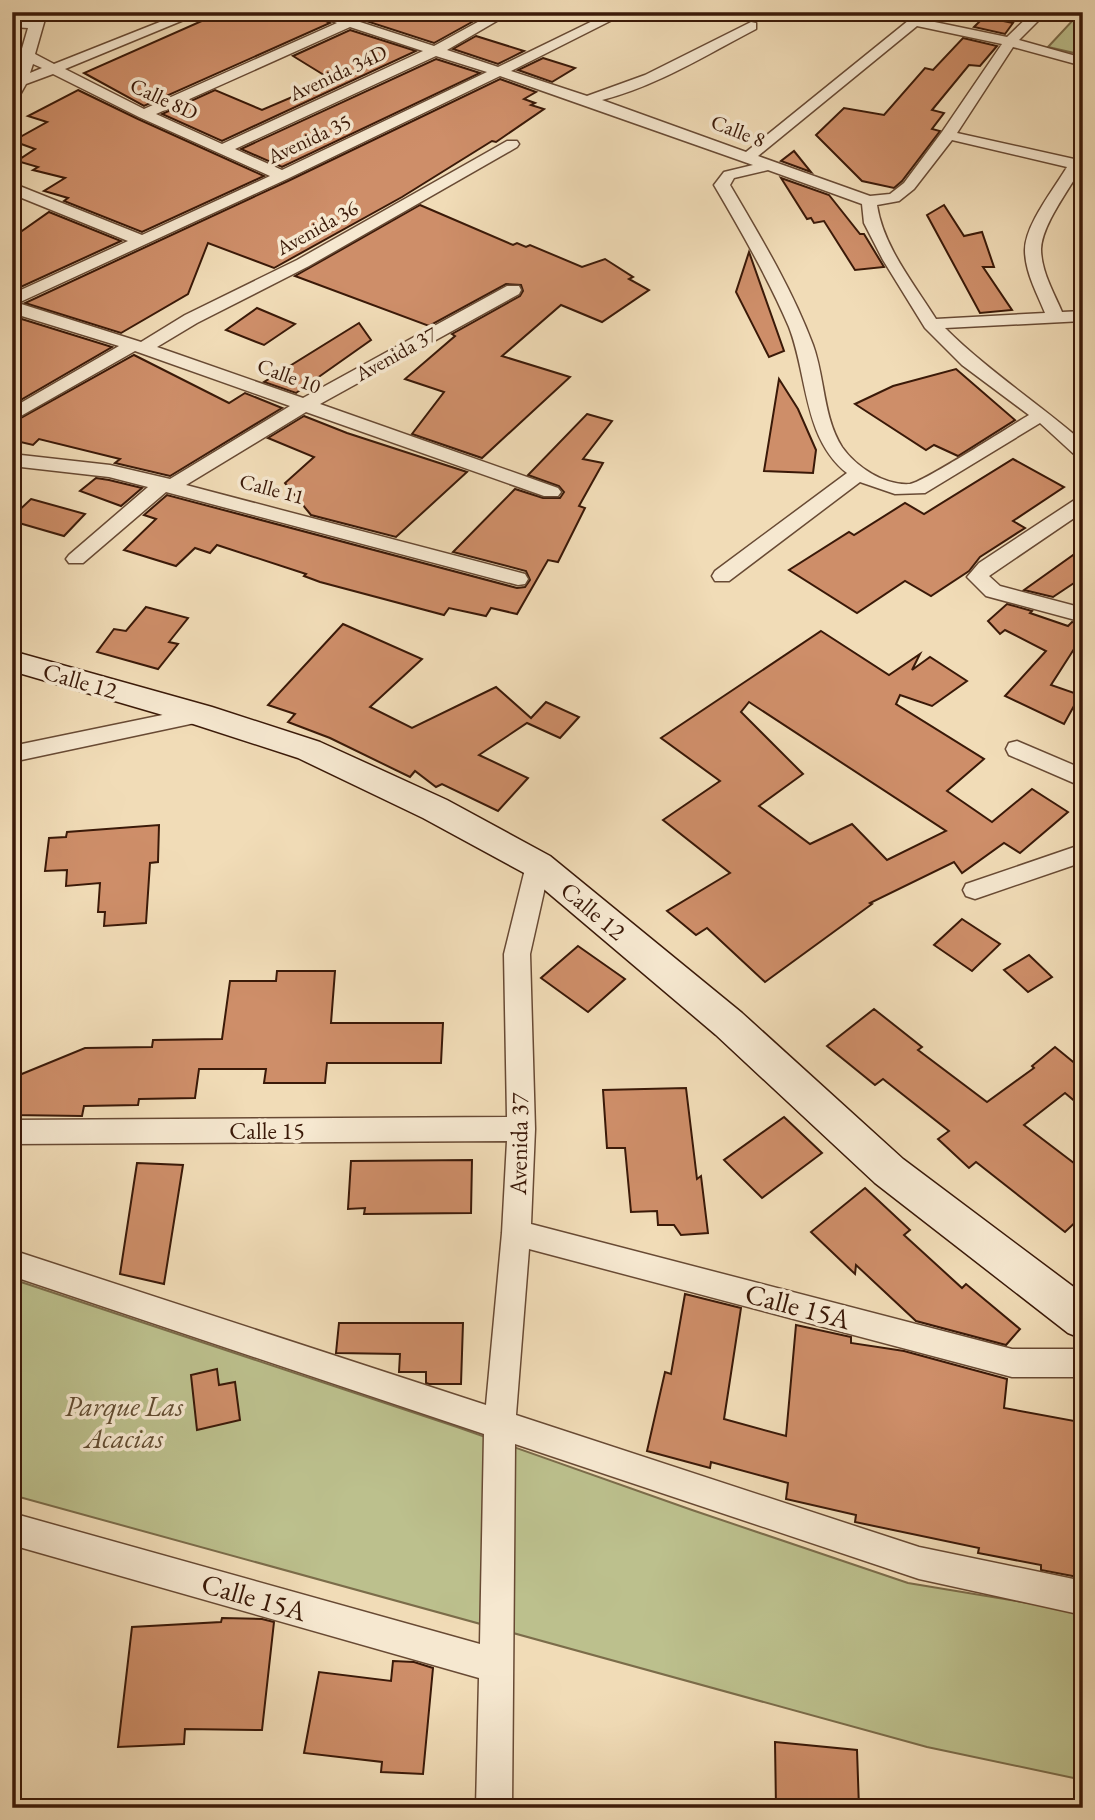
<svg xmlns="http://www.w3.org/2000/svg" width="1095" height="1820" font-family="'EB Garamond',serif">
<rect width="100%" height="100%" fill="#f1dcb7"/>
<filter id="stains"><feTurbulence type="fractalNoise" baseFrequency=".00286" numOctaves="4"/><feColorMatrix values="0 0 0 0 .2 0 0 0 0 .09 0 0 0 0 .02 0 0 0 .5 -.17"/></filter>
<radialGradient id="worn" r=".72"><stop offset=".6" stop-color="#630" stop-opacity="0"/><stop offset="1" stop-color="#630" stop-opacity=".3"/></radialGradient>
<!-- green -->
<g fill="#bcc08d" stroke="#7b6c4a" stroke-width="2">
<path d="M1073,20L1083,22V55L1048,47Z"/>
<path d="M12,1279L457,1427L692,1510L908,1583L1083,1612V1780L927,1747L12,1495Z"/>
</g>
<!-- building -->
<g fill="#ce8e69" stroke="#3a1908" stroke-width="2" fill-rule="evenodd">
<path d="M222,12H308L330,23L144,106L84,73Z"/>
<path d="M339,12H490L434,43L363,20L360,14Z"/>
<path d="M984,17L1013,23L1005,34L974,27Z"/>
<path d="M350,30L416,51L222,141L162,114L215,90L262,110L332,80L293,56Z"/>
<path d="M476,36L524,51L498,64L453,49Z"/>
<path d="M963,38L997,46L980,66L969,65L932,110L944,113L932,129L940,131L902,181L894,188L862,181L816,135L844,108L884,115L925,68L933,70Z"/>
<path d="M543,58L575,68L552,82L518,70Z"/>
<path d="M436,59L480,73L282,167L241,149Z"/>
<path d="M500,79L536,92L524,99L535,103L531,105L544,109L496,142L492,141L402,197L274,268L208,243L188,294L121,333L25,303L288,181Z"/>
<path d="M78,90L138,119L264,176L142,232L64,201L68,198L44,191L65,178L33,170L38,167L17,161L35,149L13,141L47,122L28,116Z"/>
<path d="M794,151L811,172L781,161Z"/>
<path d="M781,178L829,195L860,234H864L884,267L855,270L824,221L814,223L811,218L807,219Z"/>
<path d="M420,205L513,245L517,243L526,247L530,245L582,267L605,259L633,277L629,279L649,290L602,322L561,305L502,356L570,377L482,458L412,434L444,392L405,379L455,336L452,334L520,296L523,291L521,285L506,284L429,326L295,276Z"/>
<path d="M944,205L964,236L982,232L994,267H983L1012,310L980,313L927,215Z"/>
<path d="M49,212L121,241L12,291V238Z"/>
<path d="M749,252L784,351L769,357L736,292Z"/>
<path d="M257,308L295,324L264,345L226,330Z"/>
<path d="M12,316L112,347L12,405Z"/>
<path d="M359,323L371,340L296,393L264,382Z"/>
<path d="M134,355L229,403L245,393L282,408L170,476L115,463L120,459L39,439L33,445L12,440V423Z"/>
<path d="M956,369L1015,420L958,456L934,445L926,450L855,404L893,386Z"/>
<path d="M779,379L798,409L816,450L813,473L764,471Z"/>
<path d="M587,414L612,421L583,459L603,463L579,506L585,508L558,562L548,560L517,614L491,608L486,616L449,608L444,615L320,582L304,576L306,574L217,545L210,553L195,548L176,566L124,550L156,519L144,515L167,495L517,588L525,587L530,580L526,571L453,552L515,489L543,498H560L564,492L559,486L528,475Z"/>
<path d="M304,416L347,433L467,472L396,537L311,515L285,483L314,457L268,438Z"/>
<path d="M1013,459L1064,487L1013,521L1025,528L980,557L969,571L931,596L905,581L857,613L789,570L849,532L854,535L905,503L924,514Z"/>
<path d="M96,478L109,480L142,488L121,506L80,491Z"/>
<path d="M31,499L85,514L64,536L12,521V517Z"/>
<path d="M1083,548V577L1053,597L1024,590Z"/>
<path d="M1007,604L1032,611L1030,613L1068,626L1072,622L1083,624V635L1051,685L1080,695L1064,724L1005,696L1046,651L1005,630L1000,634L988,621Z"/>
<path d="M146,607L188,618L169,642L178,644L158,669L97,652L114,629L126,631Z"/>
<path d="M343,624L422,659L370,707L412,728L496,687L531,718L546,702L579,717L560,738L527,723L479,755L528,778L498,811L442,784L436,787L415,771L410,777L330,738L288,722L295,714L268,705Z"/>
<path d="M821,631L889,675L920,654L912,670L930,657L967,681L932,706L900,695L896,704L984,759L947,791L992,822L1032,789L1068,812L1020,853L1004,843L962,873L954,862L870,903L872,904L765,982L707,928L696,935L667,911L730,873L663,820L720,781L661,738ZM749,702L946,831L887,860L852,824L810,844L759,806L803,774L741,712Z"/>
<path d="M159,825L158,862L150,863L146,923L104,926L105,912H98L100,883L66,886L67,870L45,871L49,838L66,837L67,832Z"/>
<path d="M962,919L1000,944L972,971L934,945Z"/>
<path d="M578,946L625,979L588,1012L541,978Z"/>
<path d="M1029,955L1052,977L1028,992L1004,970Z"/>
<path d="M277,971H335L331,1023H443L441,1063H327L325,1083H264L266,1069H199L195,1098L139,1099L138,1105L84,1106L82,1116L12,1115V1078L85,1048L152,1047L153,1040L222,1039L230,981H276Z"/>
<path d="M874,1009L922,1047L918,1050L987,1102L1034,1068L1032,1066L1055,1047L1083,1070V1108L1065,1093L1024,1125L1083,1170V1215L1065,1232L976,1162L969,1168L938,1139L949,1131L883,1079L875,1085L827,1046Z"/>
<path d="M686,1088L697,1179L701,1176L708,1233L681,1235L674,1225H658L657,1211L631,1212L625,1148H607L603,1090Z"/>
<path d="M784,1117L822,1153L762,1198L724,1160Z"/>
<path d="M472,1160L471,1213L364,1214L365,1208L348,1209L351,1161Z"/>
<path d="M137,1163L183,1165L164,1284L120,1274Z"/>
<path d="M865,1188L910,1230L904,1235L962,1288L966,1284L1020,1329L1006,1345L916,1321L856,1265L855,1274L811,1232Z"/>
<path d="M685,1294L741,1308L724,1419L786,1436L796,1325L851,1337V1343L904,1351L1007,1379L1004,1408L1080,1422V1453H1083V1578L1041,1570V1565L978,1553L979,1548L855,1522L856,1515L786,1499L788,1483L711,1462L710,1468L647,1451L665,1372L671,1374Z"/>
<path d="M339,1323H463L461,1384H429L426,1383V1372H399L400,1354L336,1353Z"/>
<path d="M217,1369L219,1385L235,1382L240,1420L197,1430L191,1375Z"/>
<path d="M222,1618L262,1619L274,1622L262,1730L185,1729L184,1744L118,1747L132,1627L221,1622Z"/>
<path d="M393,1661L414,1662L433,1668L423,1774L381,1772L382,1762L304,1753L319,1672L391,1681Z"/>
<path d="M775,1742L857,1750L859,1808H776Z"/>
</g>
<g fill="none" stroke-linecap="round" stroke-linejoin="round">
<defs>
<g id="street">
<path d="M34,12H47L35,54L54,64L185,12H203L65,69L144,109L337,23L310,12L360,17V22L434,46L496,12H512L447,50L498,67L611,12H628L511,71L587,96L645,75L751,22L756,23V29C706,55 657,86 602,100L746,152L919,12H933L925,20L1007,37L1033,12H1047L1019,40L1083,58V66L1013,47L957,133L1083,161V170H1080C1068,191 1042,225 1041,249C1041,271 1054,293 1062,312L1083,311V321L945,328C987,370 1038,403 1083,442V458L1076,456L1040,423L925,493L895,494L860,482L729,581H715L712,576L715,571L847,473C803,438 808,376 789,327C768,278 741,231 714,185L724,172L753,165L500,76L287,179L18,303L141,342L185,315L297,260L507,141H517L519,144L517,147L309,266L197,323L157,347L303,398L507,286H519L521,290L519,294L320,404L558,488L561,492L558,496H544L306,412L186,485L525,574L528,579L525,584L518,585L166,492L83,563H69L66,559L69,555L148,487L109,477L12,466V454L110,465L170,479L290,406L135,351L12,421V408L119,346L12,313V294L128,241L12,194V183L142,235L270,176L139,117L53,74L26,84L17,100L12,101V83L28,28L12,27V19L31,20ZM917,26L1002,44L942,132L904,183L890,194L870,196L758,156ZM350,27L423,51L222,144L156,114ZM436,56L487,72L282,170L235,149ZM33,64L42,68L30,73ZM952,140L1067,167C1054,189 1025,225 1025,250C1025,272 1037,293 1045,313L936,319C914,284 883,246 877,205L899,201L914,189ZM768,170L862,204L864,223L883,260L925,328L962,365L1029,415C1010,426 924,482 910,484C885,486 856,467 842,447C823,417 825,378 813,345C792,289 760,236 730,185L734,178Z"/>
<path d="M1083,497V512L989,576L1000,586L1083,608V622L986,596L967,577L979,563L1076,499Z"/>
<path d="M201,707L209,710L212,715L209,720L12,762V746Z"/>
<path d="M1017,741L1083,769V787L1009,755L1006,749L1009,743Z"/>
<path d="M1083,844V862L975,899L966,896L963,890L966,884Z"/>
<path d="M538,856L546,859L550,865L530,954L535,1129L531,1224L1012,1349H1083V1377H1012L529,1249L516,1415L919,1547L1083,1581V1615L919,1579L515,1444L512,1808H476L479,1678L12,1545V1513L480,1644L484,1434L12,1276V1250L486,1405L502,1233L507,1141L12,1144V1120L507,1117L504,954L526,865L530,859Z"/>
</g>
<path id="secondary" d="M12,651L212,707L320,742L447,800L550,856L742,1013L903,1159L1083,1294V1339L1068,1333L875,1183L716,1035L526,874L423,818L298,758L190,723L12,671Z"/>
</defs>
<!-- street casing -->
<use href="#street" stroke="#684a34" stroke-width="3"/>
<!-- secondary casing -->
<use href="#secondary" stroke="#3a1908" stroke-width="3"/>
<!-- street -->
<use href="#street" fill="#f6e8d0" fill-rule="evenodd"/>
<!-- secondary -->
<use href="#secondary" fill="#f6e8d0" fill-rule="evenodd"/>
</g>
<g text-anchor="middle" stroke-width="7" stroke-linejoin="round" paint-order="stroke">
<!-- far-street labels -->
<g font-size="21" fill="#3a1908" stroke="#f6e8d0">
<text transform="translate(338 73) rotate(-25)" y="7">Avenida 34D</text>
<text transform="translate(164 99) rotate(25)" y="7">Calle 8D</text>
<text transform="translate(738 131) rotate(21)" y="7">Calle 8</text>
<text transform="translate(309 139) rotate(-25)" y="7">Avenida 35</text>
<text transform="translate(317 228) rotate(-29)" y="7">Avenida 36</text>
<text transform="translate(396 354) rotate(-29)" y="7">Avenida 37</text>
<text transform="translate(289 376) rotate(20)" y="7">Calle 10</text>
<text transform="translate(272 489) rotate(15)" y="7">Calle 11</text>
</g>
<!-- street labels -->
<g font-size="24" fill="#3a1908" stroke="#f6e8d0">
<text transform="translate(80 681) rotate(16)" y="8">Calle 12</text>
<text transform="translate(593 911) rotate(40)" y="8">Calle 12</text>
<text x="267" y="1139">Calle 15</text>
<text transform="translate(519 1144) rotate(-89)" y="8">Avenida 37</text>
</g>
<!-- near-street labels -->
<g font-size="28" fill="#3a1908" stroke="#f6e8d0">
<text transform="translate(798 1306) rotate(15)" y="10">Calle 15A</text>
<text transform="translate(254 1597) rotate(16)" y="10">Calle 15A</text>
</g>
<!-- near-park labels -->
<g font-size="28" font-style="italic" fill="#614b30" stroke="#f6e8d0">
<text x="124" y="1416">Parque Las<tspan x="124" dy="32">Acacias</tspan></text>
</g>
</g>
<!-- margin -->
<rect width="1095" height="1820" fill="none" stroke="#f1dcb7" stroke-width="42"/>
<rect x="14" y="14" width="1067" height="1792" fill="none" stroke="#3a1908" stroke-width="3.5"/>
<rect x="21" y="21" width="1053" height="1778" fill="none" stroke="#3a1908" stroke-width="2"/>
<rect width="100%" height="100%" filter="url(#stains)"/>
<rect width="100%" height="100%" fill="url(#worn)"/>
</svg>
